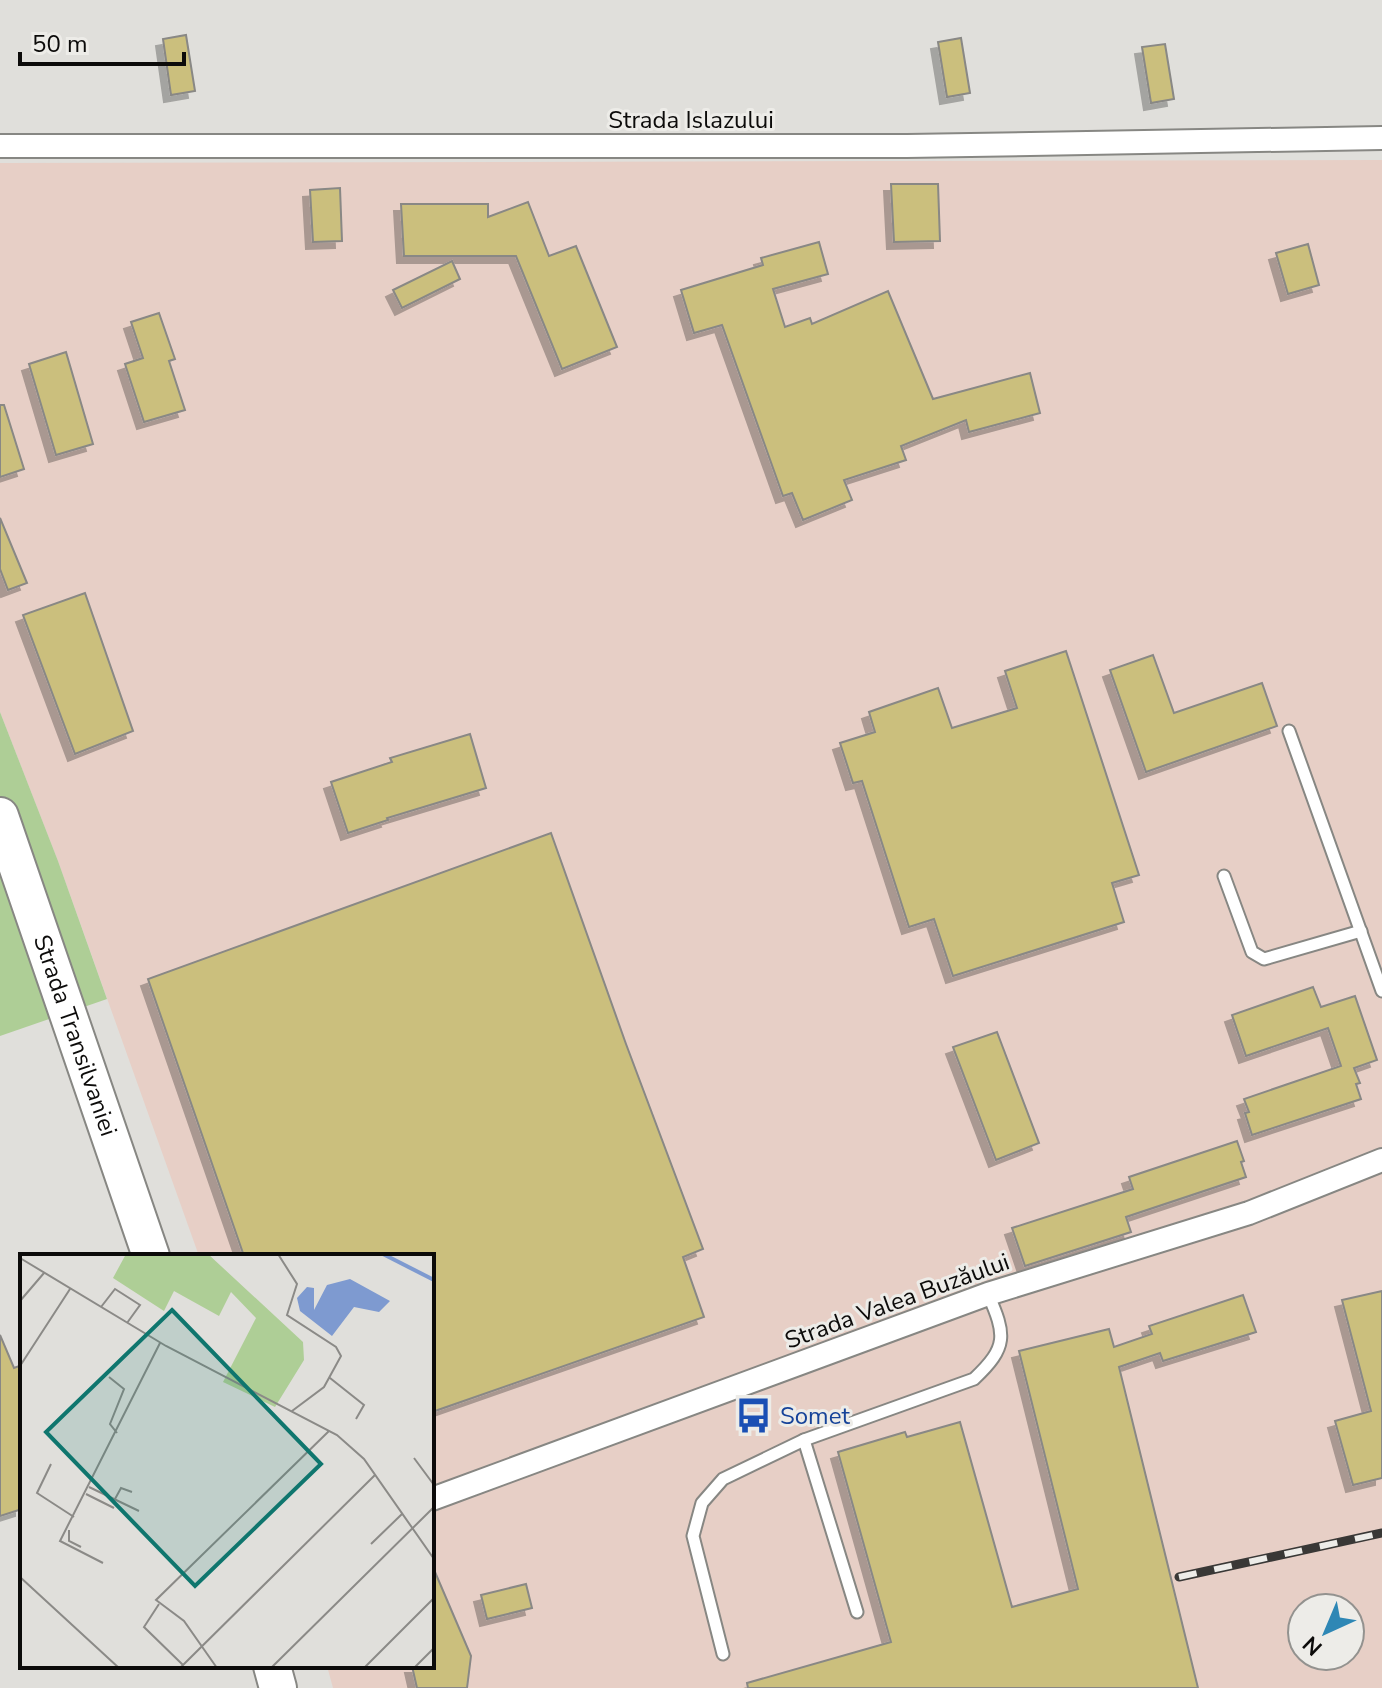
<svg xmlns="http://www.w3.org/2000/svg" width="1382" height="1688" font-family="'Nunito Sans',sans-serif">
<defs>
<filter id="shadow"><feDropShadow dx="-7" dy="7" stdDeviation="0" flood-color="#0004"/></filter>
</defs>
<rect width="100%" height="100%" fill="#e0dfdb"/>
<!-- industrial -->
<path fill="#e7cfc6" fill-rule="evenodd" d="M1382,160V1688H333L327,1666H432V1256H199L58,861L0,712V163ZM1302,1608H1350V1656H1302Z"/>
<!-- green -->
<path fill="#aece96" d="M0,712L58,861L107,999L0,1036Z"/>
<!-- building -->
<g fill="#cbbf7d" stroke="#898885" stroke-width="2" filter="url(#shadow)">
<path d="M186,35L195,91L171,95L163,39Z"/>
<path d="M961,38L970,93L947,97L938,42Z"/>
<path d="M1165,44L1174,99L1151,103L1142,47Z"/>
<path d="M891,184H938L940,241L894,242Z"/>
<path d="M340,188L342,241L313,242L310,190Z"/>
<path d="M528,202L549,256L576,246L617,347L562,369L516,256H404L401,204H488V217Z"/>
<path d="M819,242L828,274L773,289L785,327L810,318L812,324L888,291L933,399L1030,373L1040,413L969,432L966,420L901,446L906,460L844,480L852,500L803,520L792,493L783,496L722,325L694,333L681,290L763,265L761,258Z"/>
<path d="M1308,244L1319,285L1288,294L1276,253Z"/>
<path d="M452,261L460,279L402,308L393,290Z"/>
<path d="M159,313L175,359L169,361L185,410L144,422L125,364L143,358L131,322Z"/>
<path d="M66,352L93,444L56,455L29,364Z"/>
<path d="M0,405H4L24,469L0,477Z"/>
<path d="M0,518L27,583L8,590L0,569Z"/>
<path d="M85,593L133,731L75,754L23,615Z"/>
<path d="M1066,651L1139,875L1112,883L1124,922L953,976L934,919L909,927L862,781L853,783L840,743L875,732L869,712L938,688L952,728L1017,708L1005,671Z"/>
<path d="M1153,655L1174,713L1262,683L1277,726L1146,772L1110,670Z"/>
<path d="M470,734L486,788L387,818L388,820L348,833L331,782L392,762L390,758Z"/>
<path d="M551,833L626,1044L703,1249L683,1257L704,1317L432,1412V1256H244L148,979Z"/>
<path d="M1313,987L1321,1007L1355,996L1377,1060L1354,1068L1360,1083L1356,1084L1361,1099L1252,1135L1245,1113L1249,1112L1244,1099L1341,1066L1328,1028L1246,1056L1232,1015Z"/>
<path d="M997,1032L1039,1143L996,1160L953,1047Z"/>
<path d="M1237,1141L1244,1161L1241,1162L1246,1177L1126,1217L1131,1232L1025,1266L1012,1228L1133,1189L1129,1177Z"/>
<path d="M1382,1291V1478L1353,1485L1335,1421L1371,1411L1342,1300Z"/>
<path d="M1243,1295L1256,1332L1163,1361L1160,1353L1119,1367L1198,1688H748L747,1683L891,1642L838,1452L905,1432L907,1437L960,1422L1012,1607L1078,1589L1019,1351L1109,1329L1114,1347L1152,1334L1149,1326Z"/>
<path d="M0,1335L14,1368L22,1365V1509L0,1516Z"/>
<path d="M432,1565L471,1656L467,1688H417L412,1666H432Z"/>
<path d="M526,1584L532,1608L487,1619L481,1595Z"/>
</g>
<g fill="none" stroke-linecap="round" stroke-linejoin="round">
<defs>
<g id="service">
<path d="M1289,731L1382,991"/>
<path d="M1224,876L1252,952L1264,959L1361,931"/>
<path d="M804,1440L857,1612"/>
<path d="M723,1654L693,1536L702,1503L723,1479L804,1440L974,1379C1008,1347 1006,1335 988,1294"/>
</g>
<g id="minor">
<path d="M0,146H907L1382,138"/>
<path d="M432,1499L988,1294L1249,1213L1382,1160"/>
</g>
<g id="primary">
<path id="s1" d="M0,816L151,1256"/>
<path d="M272,1666L278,1688"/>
</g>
</defs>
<!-- service casing -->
<use href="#service" stroke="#878783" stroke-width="15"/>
<!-- minor casing -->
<use href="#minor" stroke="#878783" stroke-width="26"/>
<!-- primary casing -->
<use href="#primary" stroke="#878783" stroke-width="40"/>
<!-- service -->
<use href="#service" stroke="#fff" stroke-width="11"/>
<!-- minor -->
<use href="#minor" stroke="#fff" stroke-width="22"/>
<!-- primary -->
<use href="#primary" stroke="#fff" stroke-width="36"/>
<defs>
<path id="rail" d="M1179,1577L1382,1533"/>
</defs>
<!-- rail casing -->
<use href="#rail" stroke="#393836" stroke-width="9"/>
<!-- rail -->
<use href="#rail" stroke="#edece8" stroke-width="6" stroke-dasharray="18" stroke-linecap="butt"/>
</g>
<!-- icons -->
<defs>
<symbol id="bus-bare" viewBox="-9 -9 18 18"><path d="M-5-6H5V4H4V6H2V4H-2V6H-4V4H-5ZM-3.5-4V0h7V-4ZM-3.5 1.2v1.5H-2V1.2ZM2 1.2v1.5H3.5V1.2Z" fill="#1a4fb4" stroke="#edece8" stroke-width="2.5" paint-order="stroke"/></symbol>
</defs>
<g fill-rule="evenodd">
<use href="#bus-bare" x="728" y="1390" width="51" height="51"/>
</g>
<g text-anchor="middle" stroke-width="6" stroke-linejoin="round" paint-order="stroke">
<!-- street labels -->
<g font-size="24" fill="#0c0b0a" stroke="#edece8">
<text x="691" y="128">Strada Islazului</text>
<text dy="8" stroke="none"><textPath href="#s1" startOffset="232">Strada Transilvaniei</textPath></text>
<text transform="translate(897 1301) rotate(-20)" y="8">Strada Valea Buzăului</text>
</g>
<!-- transit labels -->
<g font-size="24" fill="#164399" stroke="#edece8" text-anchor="start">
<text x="780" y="1424">Somet</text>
</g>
</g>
<!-- overview -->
<g transform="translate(20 1254)">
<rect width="414" height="414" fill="#e0dfdb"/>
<path d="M106,0H188L283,88L284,106L255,153L203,128L236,64L211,38L199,62L154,37L144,57L93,24Z" fill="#aece96"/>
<path d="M330,25L370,47L359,58L334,53L312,82L280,57L277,44L287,33L294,34V56L307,31Z" fill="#7e9ad0"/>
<path fill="none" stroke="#7e9ad0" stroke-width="4" d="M363,0L414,26"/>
<path fill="none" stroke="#8b8a87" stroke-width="2" d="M258,0L277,30L267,61L316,93L321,102L304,133L272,157M0,4L146,92L317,181L344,205L414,305M0,47L24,19M81,53L95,35L120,51L107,69M0,112L50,35M89,123L104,135L90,170L97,179M310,124L344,151L336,165M394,204L414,231M31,210L17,239L54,263M69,233L119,257M66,240L94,254M95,245L101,234L112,238M49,276V287L61,293M351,290L382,260M83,309L40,287L140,89M0,323L99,414M139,350L124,373L163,411M160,414L355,221M197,414L164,367L136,346L309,177M251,414L414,253M344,414L414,344M394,414L414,394"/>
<path fill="#0f766e" fill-opacity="0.15" stroke="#0f766e" stroke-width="4" d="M152,56L301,210L175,332L26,178Z"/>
<rect width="414" height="414" fill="none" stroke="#0c0b0a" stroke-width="4"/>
</g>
<!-- north arrow -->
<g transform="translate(1326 1632) rotate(224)"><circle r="38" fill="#edece8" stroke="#93928f" stroke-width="2"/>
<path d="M0-6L14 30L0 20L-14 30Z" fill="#2e87b5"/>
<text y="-12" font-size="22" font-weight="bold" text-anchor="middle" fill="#0c0b0a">N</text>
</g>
<!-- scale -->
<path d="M20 52v12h164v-12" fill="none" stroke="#0c0b0a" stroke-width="4"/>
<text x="32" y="52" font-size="24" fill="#0c0b0a" stroke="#edece8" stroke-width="6" paint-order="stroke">50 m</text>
</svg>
